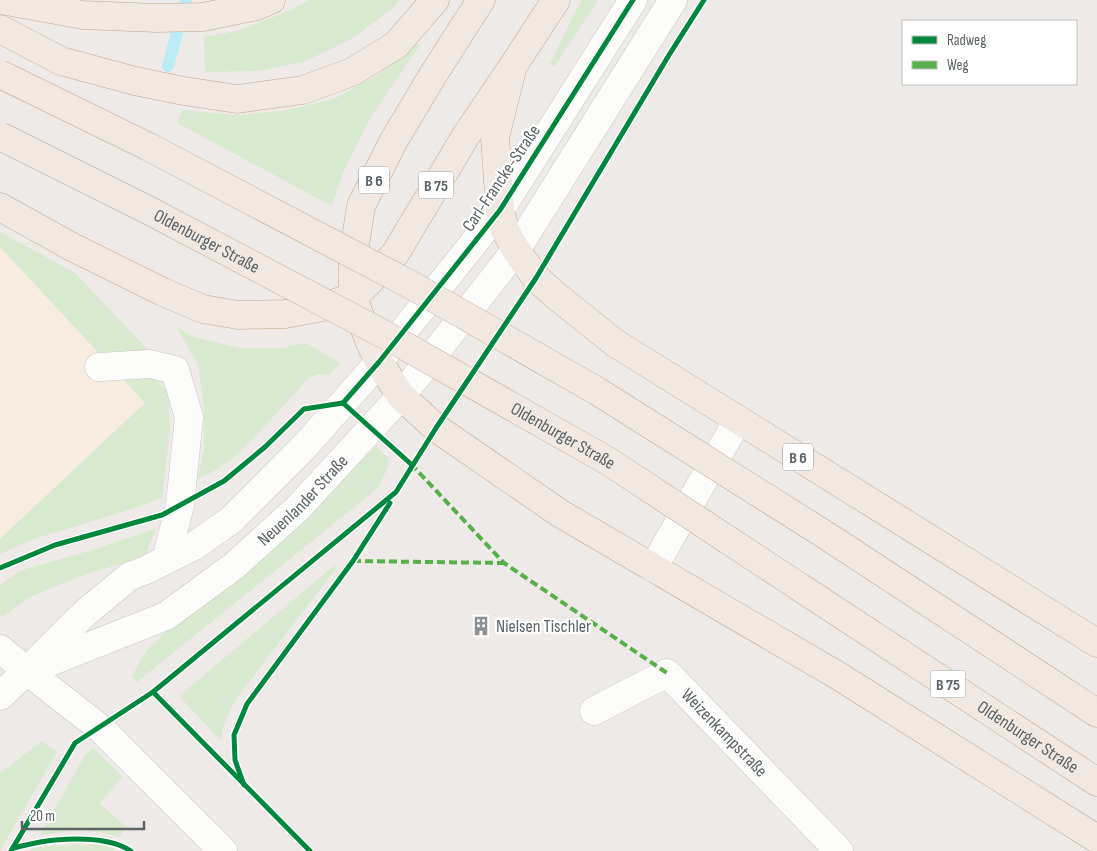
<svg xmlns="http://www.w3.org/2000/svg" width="1097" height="851" font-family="'Sofia Sans Condensed',sans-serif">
<rect width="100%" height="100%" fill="#edeae7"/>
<!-- commercial -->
<path fill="#f7ece0" d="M0,247L145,403L0,539Z"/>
<!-- green -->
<g fill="#d9ead0">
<path d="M310,0H400L391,10L351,39L306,61L259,71L205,72L204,37L237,31L289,11Z"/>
<path d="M582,0H598L554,67L550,64L576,10Z"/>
<path d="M417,43L420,45L369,120L344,170L332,206L177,123L182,110L234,115L283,111L334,99L376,76L406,52Z"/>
<path d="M0,232L75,273L150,352H98L0,247Z"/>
<path d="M176,327L194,337L239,348H282L306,343L340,363L329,375L319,374L308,378L297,391L251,441L233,458L214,471L198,479L204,449V408L198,363Z"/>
<path d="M138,376L157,380L169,393L170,431L162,498L132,509L34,539L0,554V539L145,403L123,379Z"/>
<path d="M376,446L389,459L388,467L378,488L137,682L132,676L140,661L150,647L168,630L216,597L254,566L293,530Z"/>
<path d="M157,528L149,546L146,556L84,575L30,597L4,616L0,615V585L19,571L96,549Z"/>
<path d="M335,565V570L235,700C228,714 222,726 221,741L179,696Z"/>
<path d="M42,741L57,752L0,851V773Z"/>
<path d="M93,748L123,777L99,803L126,827L120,837L100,832L79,830L40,835L85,755Z"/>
<path d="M95,844L114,848L113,851H30L32,848L53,846Z"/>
</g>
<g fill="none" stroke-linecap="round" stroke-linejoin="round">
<!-- stream -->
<path stroke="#bbecf8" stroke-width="12" d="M168,66L186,0"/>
<defs>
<g id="minor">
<path d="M99,367L150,364L175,370L189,417L180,505L166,560"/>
<path d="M653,568L738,420"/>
<path d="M0,649L27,671L100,728L223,851"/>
<path id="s1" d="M27,671L166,616L234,566L298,508L401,396L516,250L673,0"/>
<path d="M0,696L27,671L85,613L130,576L146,570L194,546L231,520L306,445L379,362L500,210L633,0"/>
<path id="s2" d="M594,711L667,673L839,851"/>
</g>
<g id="highway">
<path d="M1,0L83,15L156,18L203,17L257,6L271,0"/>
<path d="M481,0L433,75L393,142L361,206L353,258V297L370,343L379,362L401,396L436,428L561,514L837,675L1097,839"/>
<path d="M0,29L61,61L135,81L184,91L237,99L303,90L352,72L396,45L435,0"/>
<path d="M513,66L495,137L500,210L505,230L516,250L536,278L555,295L615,343L1097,643"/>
<path d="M0,207L72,247L163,292L203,309L238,315L285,314L323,307L353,297L370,281L395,254L467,134L513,66L556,0"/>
<path d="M827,536L1097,713"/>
<path id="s3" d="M798,586L1097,782"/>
</g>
</defs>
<!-- minor casing -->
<use href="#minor" stroke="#c8c9c8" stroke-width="29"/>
<!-- highway casing -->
<use href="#highway" stroke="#c5aa93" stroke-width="29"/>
<!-- minor -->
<use href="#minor" stroke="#fcfcfb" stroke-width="28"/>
<!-- highway -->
<use href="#highway" stroke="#f0e8e1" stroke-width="28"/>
<defs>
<g id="highway-bridge">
<path d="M0,74L149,147L413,286L597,391L827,536"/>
<path id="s4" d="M0,136L148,210L389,337L608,461L798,586"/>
</g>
</defs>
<!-- highway-bridge casing -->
<use href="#highway-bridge" stroke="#c5aa93" stroke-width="29" stroke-linecap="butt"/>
<!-- highway-bridge -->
<use href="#highway-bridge" stroke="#f0e8e1" stroke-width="28"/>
<!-- quiet -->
<g stroke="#58b04a" stroke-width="4" stroke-dasharray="8 4" stroke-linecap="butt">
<path d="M411,464L504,563L667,673"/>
<path d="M353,561L504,563"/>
</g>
<defs>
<g id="cycleway">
<path d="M343,403L379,362L500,210L633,0"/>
<path d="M343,403L412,465"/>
<path d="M0,568L55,545L162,515L224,481L265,447L304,409L343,403"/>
<path d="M153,692L310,851"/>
<path d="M244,785L235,760L234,735L247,704L353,561L390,503"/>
<path d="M13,848C26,845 41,841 55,840C78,838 111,838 131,851"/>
<path d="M11,851L75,743L153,692L396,492L436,428L536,278L669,55L704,0"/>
</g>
</defs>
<!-- cycleway casing -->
<use href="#cycleway" stroke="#fff" stroke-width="8"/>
<!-- cycleway -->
<use href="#cycleway" stroke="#00873e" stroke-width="5"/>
</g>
<!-- icons -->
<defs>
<symbol id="building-bare" viewBox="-9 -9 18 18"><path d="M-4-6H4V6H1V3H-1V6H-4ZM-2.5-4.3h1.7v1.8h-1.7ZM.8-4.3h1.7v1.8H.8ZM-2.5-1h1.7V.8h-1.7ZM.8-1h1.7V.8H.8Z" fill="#8f9293" stroke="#fff" stroke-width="2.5" paint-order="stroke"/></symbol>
</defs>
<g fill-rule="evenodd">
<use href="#building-bare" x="467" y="612" width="28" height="28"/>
</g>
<g text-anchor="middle" stroke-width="4.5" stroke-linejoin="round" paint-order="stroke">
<!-- shield labels -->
<g fill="#fff" stroke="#8d9294" stroke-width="1">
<rect x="359" y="166.5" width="30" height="27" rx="4"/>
<rect x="418.5" y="171.5" width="35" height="27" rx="4"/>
<rect x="783" y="443.5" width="30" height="27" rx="4"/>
<rect x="930.5" y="670.5" width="35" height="27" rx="4"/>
</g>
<g font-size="16" font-weight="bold" fill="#5c6366">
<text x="374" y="186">B 6</text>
<text x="436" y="191">B 75</text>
<text x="798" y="463">B 6</text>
<text x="948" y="690">B 75</text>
</g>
<!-- street labels -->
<g font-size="18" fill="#5c6366" stroke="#fff">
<text transform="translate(501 178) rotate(-56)" y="6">Carl-Francke-Straße</text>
<text dy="6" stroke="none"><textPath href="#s4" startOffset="232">Oldenburger Straße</textPath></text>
<text dy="6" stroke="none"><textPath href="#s4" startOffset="638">Oldenburger Straße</textPath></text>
<text dy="6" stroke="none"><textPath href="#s1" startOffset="329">Neuenlander Straße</textPath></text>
<text dy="6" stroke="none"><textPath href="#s2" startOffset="165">Weizenkampstraße</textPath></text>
<text dy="6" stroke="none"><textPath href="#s3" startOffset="275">Oldenburger Straße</textPath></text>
</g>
<!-- poi labels -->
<g font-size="18" fill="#5c6366" stroke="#fff" text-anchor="start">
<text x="496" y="632">Nielsen Tischler</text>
</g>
</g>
<!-- legend -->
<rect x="902" y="20" width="175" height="65" fill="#ffffff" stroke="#bec1c2"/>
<rect x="912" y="36" width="25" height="8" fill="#00873e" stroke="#bec1c2"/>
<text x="947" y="45" font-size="15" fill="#5c6366">Radweg</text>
<rect x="912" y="61" width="25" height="8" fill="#58b04a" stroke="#bec1c2"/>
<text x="947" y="70" font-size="15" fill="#5c6366">Weg</text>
<!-- scale -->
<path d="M22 821v8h122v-8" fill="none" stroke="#5c6366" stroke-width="2.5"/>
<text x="30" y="821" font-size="15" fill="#5c6366" stroke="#ffffff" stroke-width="4" paint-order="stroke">20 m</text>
</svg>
